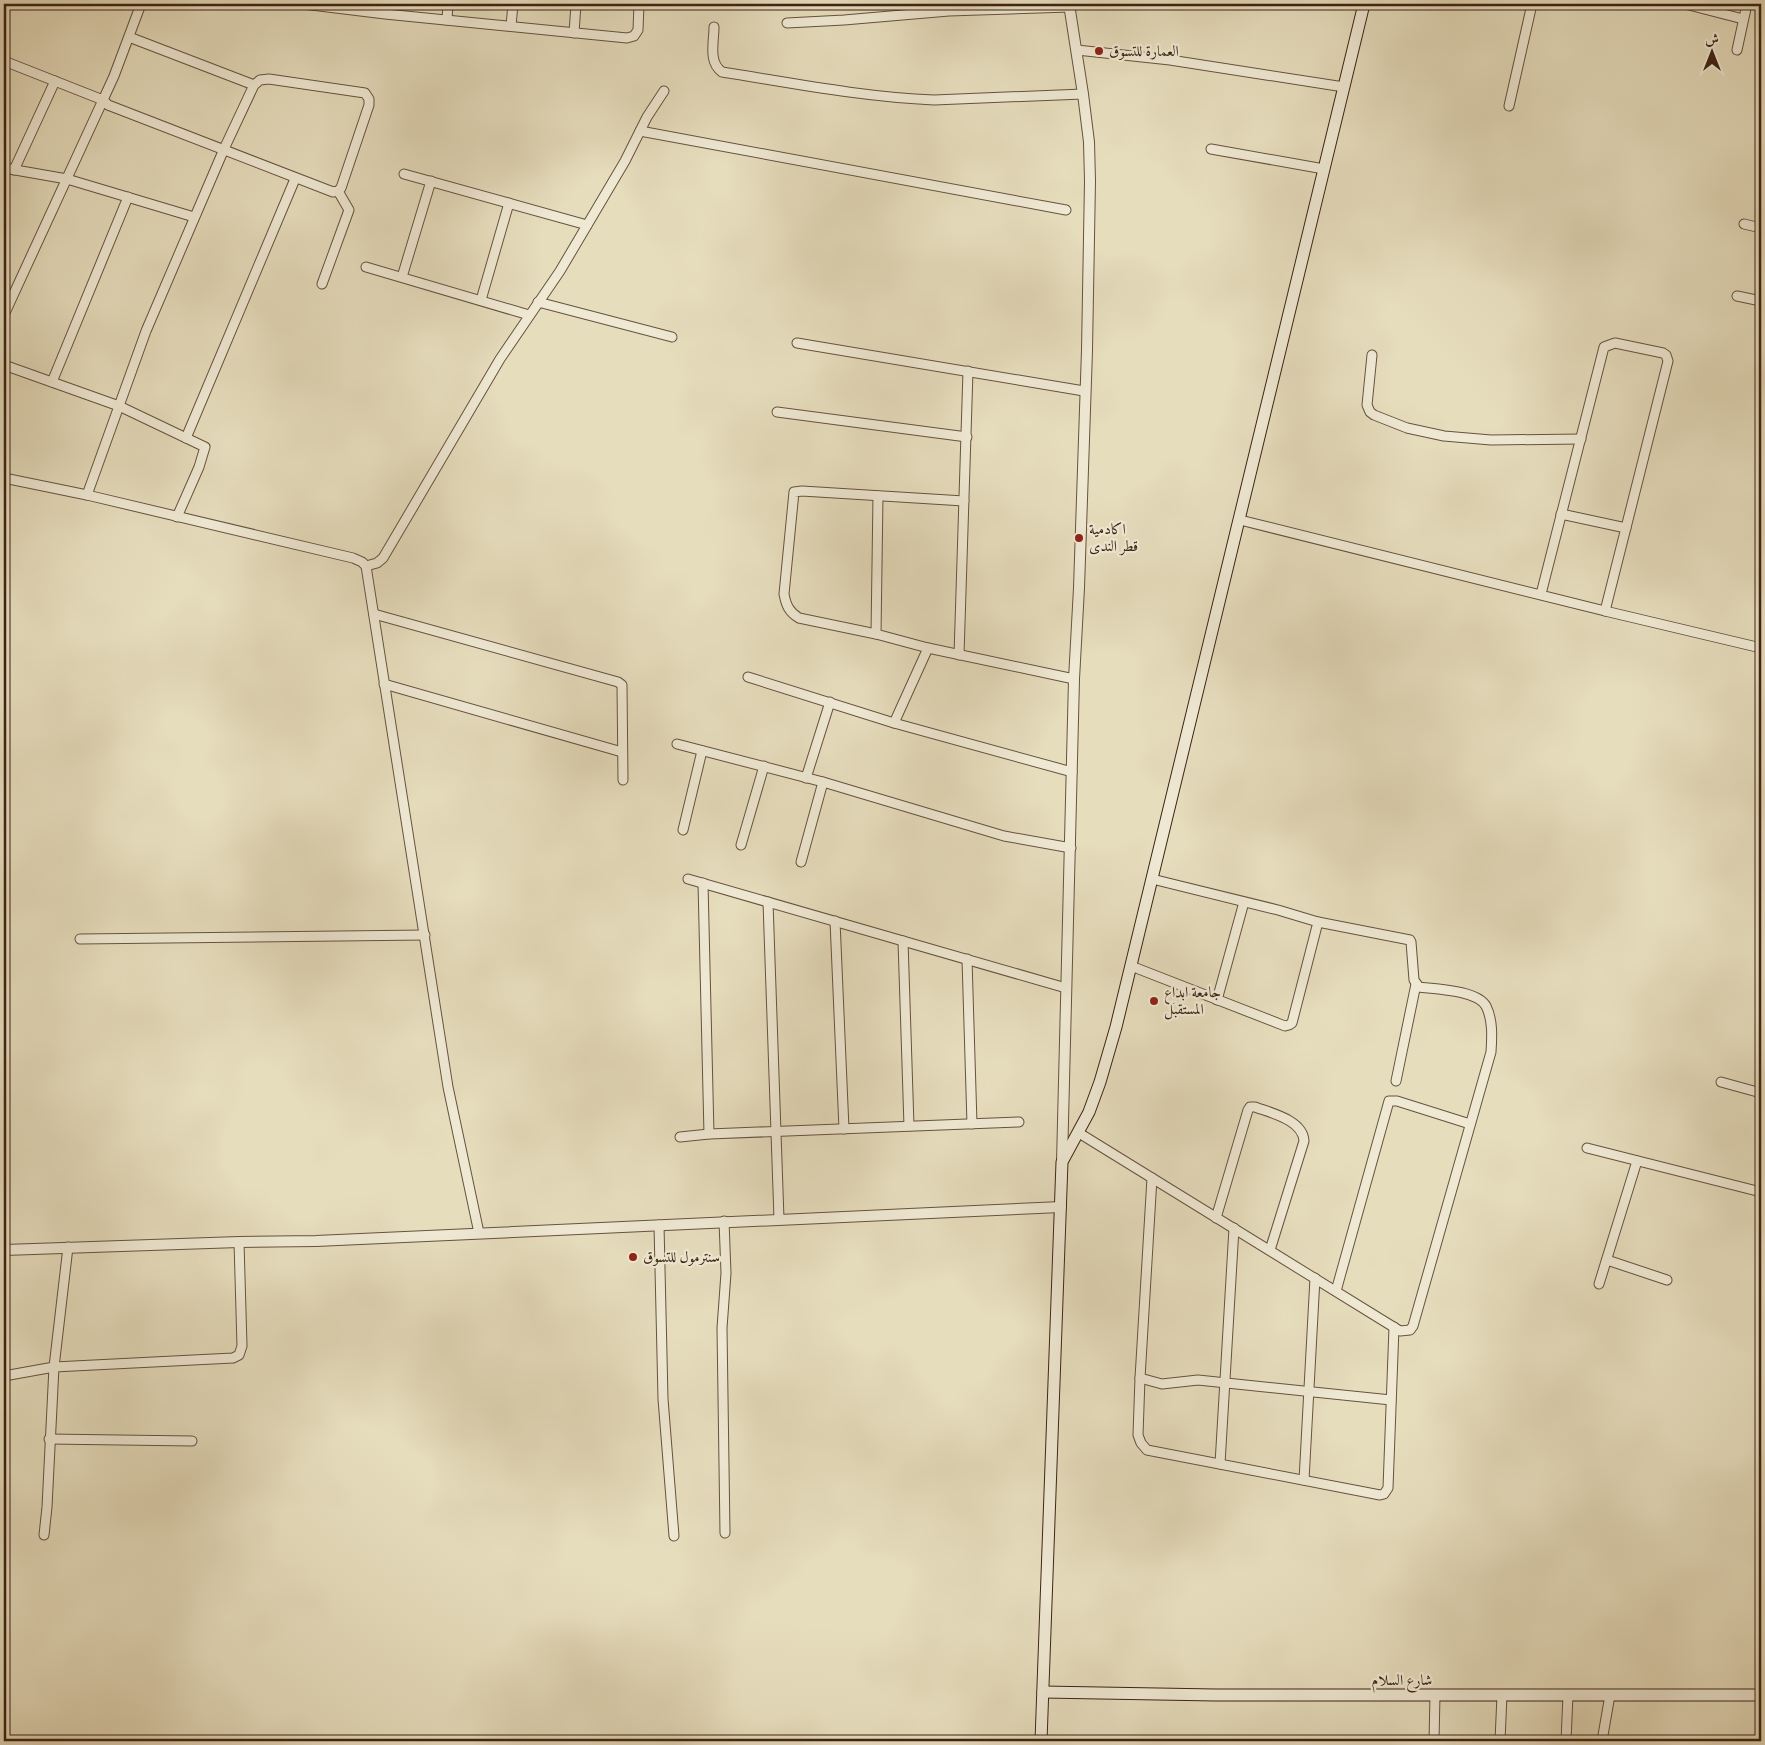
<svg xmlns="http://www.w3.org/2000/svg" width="1765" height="1745" font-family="'IM FELL DW Pica',Amiri,serif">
<rect width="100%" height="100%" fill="#e6ddbd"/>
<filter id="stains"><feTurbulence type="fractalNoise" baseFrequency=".004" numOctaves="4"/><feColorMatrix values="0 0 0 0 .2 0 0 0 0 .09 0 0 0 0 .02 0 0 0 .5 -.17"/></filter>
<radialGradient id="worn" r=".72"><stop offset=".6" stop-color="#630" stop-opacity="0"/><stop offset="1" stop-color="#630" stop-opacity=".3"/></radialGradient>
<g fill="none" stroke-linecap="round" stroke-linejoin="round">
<defs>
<g id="minor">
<path d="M303,4L385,14L627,38L634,36L638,30L639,4"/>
<path d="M1685,4L1743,19"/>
<path d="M447,20L448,4"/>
<path d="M787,23L844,20L949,11L1070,7"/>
<path d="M511,26L513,4"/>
<path d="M714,27C714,42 708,62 722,72C792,83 863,97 934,100L1083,94"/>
<path d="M574,33L576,4"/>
<path d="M129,37L254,85"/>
<path d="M1077,50L1170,60L1344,87"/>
<path d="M1737,50L1747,4"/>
<path d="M4,61L103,100L4,315"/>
<path d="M1509,106L1532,4"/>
<path d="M640,131L1066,210"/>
<path d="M1211,149L1324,169"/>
<path d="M4,168L67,179L194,217"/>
<path d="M14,170L55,81"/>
<path d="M404,174L587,225"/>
<path d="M1744,224L1761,228"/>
<path d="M366,267L529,315"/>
<path d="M402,277L431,181"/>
<path d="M322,284L349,210L338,191"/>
<path d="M1737,296L1761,301"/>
<path d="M481,300L509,203"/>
<path d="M538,302L672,337"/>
<path d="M797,343L1084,391"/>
<path d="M1372,355L1367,405L1370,412L1374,415L1407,428L1444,436L1491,440L1581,439"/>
<path d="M4,365L119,406L205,447L199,467L177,517"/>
<path d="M52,382L128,197"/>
<path d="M777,412L967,437"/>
<path d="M186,438L295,179"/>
<path d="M4,478L87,495L353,558L362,562L366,566L448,1087L479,1233"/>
<path d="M87,495L146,331L224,149L254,85L260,80L269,79L365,93L369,99V105L341,188L338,191L333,192L108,105L103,100L114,76L141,4"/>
<path d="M964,501L802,491L794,492L784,594C786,605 789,612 799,618L876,634L928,648L1074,679"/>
<path d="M1561,514L1626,528"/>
<path d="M1240,520L1605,611L1668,361L1666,355L1663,353L1615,343L1604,347L1541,594"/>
<path d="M366,566L377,563L383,558L500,359L560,271L625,161L647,117L664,91"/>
<path d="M1605,611L1761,648"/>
<path d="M374,614L618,682L622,685L623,780"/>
<path d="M876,634L878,496"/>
<path d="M959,655L968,371"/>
<path d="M748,677L894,723L1072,772"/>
<path d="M384,684L622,752"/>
<path d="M894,723L928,648"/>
<path d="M677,744L823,782L1004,836L1071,848"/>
<path d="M806,778L830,702"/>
<path d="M683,830L702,751"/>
<path d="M741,845L764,766"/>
<path d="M801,862L823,782"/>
<path d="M688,879L1066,988"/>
<path d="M703,883L709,1134"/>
<path d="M768,902L779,1219"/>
<path d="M835,921L844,1129"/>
<path d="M80,939L425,935"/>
<path d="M903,941L909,1126"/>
<path d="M967,959L972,1124"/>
<path d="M1131,966L1285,1026L1289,1025L1292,1023L1318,922L1278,910L1152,879"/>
<path d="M1217,1000L1244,902"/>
<path d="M1396,1081L1416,984"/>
<path d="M1721,1082L1761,1093"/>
<path d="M1079,1133L1400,1331L1410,1330L1413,1326L1491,1052C1492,1037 1493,1020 1486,1006C1477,990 1435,989 1419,987L1414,980L1411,942L1410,940L1318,922"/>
<path d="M680,1137L709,1134L1019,1122"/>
<path d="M1587,1148L1761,1192"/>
<path d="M1152,1178L1140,1378L1138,1435L1141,1443L1147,1450L1380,1495L1384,1494L1388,1488L1394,1327"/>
<path d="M1216,1218L1248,1110L1250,1107H1255C1271,1113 1303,1120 1304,1141L1270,1250"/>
<path d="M724,1221L726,1273L722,1328L725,1533"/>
<path d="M659,1225L663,1399L674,1536"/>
<path d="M1607,1260L1667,1280"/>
<path d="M1599,1284L1637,1161"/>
<path d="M1336,1291L1389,1101H1397L1470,1124"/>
<path d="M4,1376L54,1367L233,1358L239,1355L242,1346L239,1242"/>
<path d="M1140,1378L1162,1384L1198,1380L1391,1400"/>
<path d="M49,1439L192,1441"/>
<path d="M1220,1464L1234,1228"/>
<path d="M1304,1480L1315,1278"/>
<path d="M44,1535L47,1507L54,1367L68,1247"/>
<path d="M1434,1741L1435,1695"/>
<path d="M1500,1741L1502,1695"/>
<path d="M1566,1741L1568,1695"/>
<path d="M1602,1741L1610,1695"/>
</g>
<g id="tertiary">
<path d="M1062,1162L1074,679L1079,588L1087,350L1090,181L1089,142L1083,94L1069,4"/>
<path d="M4,1250L239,1242L316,1241L1061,1207"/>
</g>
<g id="secondary">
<path d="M1043,1692L1215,1695H1761"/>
<path d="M1041,1741L1062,1162L1089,1112L1100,1082L1116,1027L1364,4"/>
</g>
</defs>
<!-- minor casing -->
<use href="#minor" stroke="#67523e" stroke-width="11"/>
<!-- tertiary casing -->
<use href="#tertiary" stroke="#67523e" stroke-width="12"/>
<!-- secondary casing -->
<use href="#secondary" stroke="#3d2314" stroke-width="13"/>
<!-- minor -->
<use href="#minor" stroke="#efe9d4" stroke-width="9"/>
<!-- tertiary -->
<use href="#tertiary" stroke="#efe9d4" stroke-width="10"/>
<!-- secondary -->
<use href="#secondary" stroke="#efe9d4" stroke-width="11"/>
</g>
<!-- markers -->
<g fill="#8f2418" stroke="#efe9d4" stroke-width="2">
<circle cx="1099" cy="51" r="5"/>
<circle cx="1079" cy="538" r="5"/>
<circle cx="1154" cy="1001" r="5"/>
<circle cx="633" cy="1257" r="5"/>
</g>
<g text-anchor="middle" stroke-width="4.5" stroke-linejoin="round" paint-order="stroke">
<!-- poi labels -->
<g font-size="15" fill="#3d2314" stroke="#efe9d4" text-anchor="start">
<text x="1109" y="56">العمارة للتسوق</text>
<text x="1089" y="534">اكادمية<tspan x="1089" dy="17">قطر الندى</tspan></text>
<text x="1164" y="997">جامعة ابداع<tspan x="1164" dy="17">المستقبل</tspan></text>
<text x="643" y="1262">سنترمول للتسوق</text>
</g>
<!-- street labels -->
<g font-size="15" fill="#3d2314" stroke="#efe9d4">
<text x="1402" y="1685">شارع السلام</text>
</g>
</g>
<!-- margin -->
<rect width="1765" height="1745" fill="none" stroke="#e6ddbd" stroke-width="20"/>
<rect x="5" y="5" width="1755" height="1735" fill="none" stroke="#3d2314" stroke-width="2.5"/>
<rect x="10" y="10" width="1745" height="1725" fill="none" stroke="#3d2314"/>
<!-- north arrow -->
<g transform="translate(1712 52)" stroke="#efe9d4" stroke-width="4" paint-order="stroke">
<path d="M0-4L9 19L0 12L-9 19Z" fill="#3d2314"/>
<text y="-8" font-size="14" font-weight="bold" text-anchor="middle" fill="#3d2314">ش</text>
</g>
<rect width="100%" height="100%" filter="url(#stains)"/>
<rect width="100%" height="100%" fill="url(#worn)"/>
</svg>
